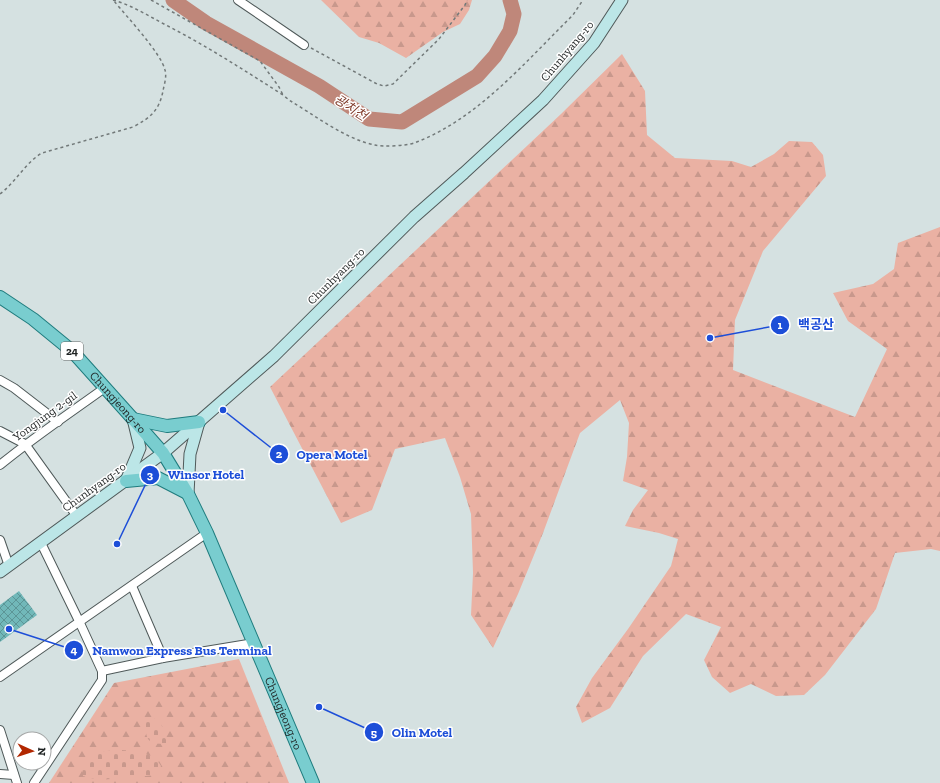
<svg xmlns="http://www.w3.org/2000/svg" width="940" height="783" font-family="'Zilla Slab','Noto Sans KR',serif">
<defs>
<pattern id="forest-firs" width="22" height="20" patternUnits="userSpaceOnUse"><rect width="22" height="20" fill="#eab1a3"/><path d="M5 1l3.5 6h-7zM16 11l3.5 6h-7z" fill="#c8988c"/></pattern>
<pattern id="cemetery-stones" width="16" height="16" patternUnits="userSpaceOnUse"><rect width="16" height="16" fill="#eab1a3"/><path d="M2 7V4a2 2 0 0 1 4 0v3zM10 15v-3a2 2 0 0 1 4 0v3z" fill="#c8988c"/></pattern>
<pattern id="building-cross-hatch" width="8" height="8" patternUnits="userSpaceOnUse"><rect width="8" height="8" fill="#71b8b9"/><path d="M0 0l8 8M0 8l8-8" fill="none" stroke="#5c9596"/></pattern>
</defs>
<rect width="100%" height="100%" fill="#d5e1e1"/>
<!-- forest -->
<g fill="url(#forest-firs)">
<path d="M321,0H472L469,10L460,24L443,32L406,58L379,43L359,37Z"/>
<path d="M622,54L645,91L647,135L675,158L732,161L751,167L774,154L789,141L812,142L823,155L826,176L763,251L735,320L733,370L855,417L887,349L848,321L833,293L873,284L894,269L898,243L940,227V551L931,549L895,553L876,609L825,675L804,695L776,696L751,684L730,693L712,677L704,660L721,627L686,614L643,656L610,708L582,723L576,707L592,678L628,629L671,566L678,539L659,533L625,526L633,510L648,490L623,481L627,457L629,423L620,400L580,433L543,533L518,594L493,648L471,615L473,573L471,514L460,477L445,438L395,449L372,510L341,523L270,387L561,114Z"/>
<path d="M239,659L289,783H49L114,683Z"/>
</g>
<!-- cemetery -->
<g fill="url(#cemetery-stones)">
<path d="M150,718L160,720L167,743C147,746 146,739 145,722Z"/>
<path d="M120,750L138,751L155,757L161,766L157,775L99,780L83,776L82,764L94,752Z"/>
</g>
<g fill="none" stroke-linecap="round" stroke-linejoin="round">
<!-- river -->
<path stroke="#bf877a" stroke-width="15" d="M173,0L206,23L319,86L369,119L402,122L477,76L495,56L510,31L514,14L510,0"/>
</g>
<!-- building -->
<path fill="url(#building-cross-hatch)" d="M19,591L37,615L0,642V605Z"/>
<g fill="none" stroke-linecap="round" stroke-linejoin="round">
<defs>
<g id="street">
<path d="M238,0L304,45"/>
<path d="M0,380L14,388L58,422"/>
<path d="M0,431L25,444L76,515"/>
<path d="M0,465C34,437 70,413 106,387"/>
<path d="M0,540L9,566"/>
<path d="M132,586L163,658"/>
<path d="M102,671L163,658L254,643"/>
<path d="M0,677L207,533"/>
<path d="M0,730L17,783"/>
<path d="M0,774L14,775"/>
<path d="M34,783L102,680V671L79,621L41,543"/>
</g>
<g id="secondary">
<path d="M126,481L140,448L133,419"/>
<path d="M188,494L190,454L199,422"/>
<path d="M0,572L163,453L274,356L414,217L464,173L543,100L594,43L622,0"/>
</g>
<g id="primary">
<path id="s1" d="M0,297L33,319L72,351L133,419L163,453L188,494L207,533L313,783"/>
<path d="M133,419L167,426L199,422"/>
<path d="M126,481L158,478L187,493"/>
</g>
</defs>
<!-- street casing -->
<use href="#street" stroke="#4f5959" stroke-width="10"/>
<!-- secondary casing -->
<use href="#secondary" stroke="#4f5959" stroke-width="13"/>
<!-- primary casing -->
<use href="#primary" stroke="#1f7c7e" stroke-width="14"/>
<!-- path -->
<g stroke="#727979" stroke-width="1.5" stroke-dasharray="3 3" stroke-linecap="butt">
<path d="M113,0C131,5 147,15 164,24C205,45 244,70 283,95L289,100C314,115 347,140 375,145C384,147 405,146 414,143C477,120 526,61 573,15L583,0"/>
<path d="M151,0L260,61L279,87L283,95"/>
<path d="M311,48L377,84L384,86L393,84L439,39L465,5L467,0"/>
<path d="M0,194C16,182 25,163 42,153L133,127C150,118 159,111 163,91C164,85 167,77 165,70C161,53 127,17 114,1"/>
</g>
<!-- street -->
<use href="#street" stroke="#fff" stroke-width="8"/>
<!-- secondary -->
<use href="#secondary" stroke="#bce6e7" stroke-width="11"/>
<!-- primary -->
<use href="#primary" stroke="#79cdcf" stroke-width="12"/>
</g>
<g text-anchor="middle" stroke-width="3" stroke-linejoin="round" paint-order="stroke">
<!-- shield labels -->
<rect fill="#fff" stroke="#626565" stroke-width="1" x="61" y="342" width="22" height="18" rx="3"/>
<g font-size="11" font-weight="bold" fill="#1f2323">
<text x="72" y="355">24</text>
</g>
<!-- street labels -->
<g font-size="12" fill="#1f2323" stroke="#fff">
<text transform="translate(567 51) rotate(-50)" y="4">Chunhyang-ro</text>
<text transform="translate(336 276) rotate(-45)" y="4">Chunhyang-ro</text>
<text dy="4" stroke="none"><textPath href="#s1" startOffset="159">Chungjeong-ro</textPath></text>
<text transform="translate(45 416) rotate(-36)" y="4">Yongjung 2-gil</text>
<text transform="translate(94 487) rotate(-36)" y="4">Chunhyang-ro</text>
<text dy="4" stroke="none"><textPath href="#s1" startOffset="514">Chungjeong-ro</textPath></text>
</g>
<!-- water labels -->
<g font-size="13" font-style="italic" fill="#813b2b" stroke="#fff">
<text transform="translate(351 107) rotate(33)" y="5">광치천</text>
</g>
</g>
<!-- callouts -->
<path fill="none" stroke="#1d4ed8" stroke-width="1.5" d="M710 338L780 325M223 410L279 454M117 544L150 475M9 629L74 650M319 707L374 732"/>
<g fill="#1d4ed8" stroke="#fff" stroke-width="1.5">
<circle cx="710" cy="338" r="4"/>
<circle cx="223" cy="410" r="4"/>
<circle cx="117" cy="544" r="4"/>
<circle cx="9" cy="629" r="4"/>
<circle cx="319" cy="707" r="4"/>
<circle cx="780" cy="325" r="10"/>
<circle cx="279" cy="454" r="10"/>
<circle cx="150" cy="475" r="10"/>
<circle cx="74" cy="650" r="10"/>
<circle cx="374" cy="732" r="10"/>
</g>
<g font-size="12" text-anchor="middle" font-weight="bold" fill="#fff">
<text x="780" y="329">1</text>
<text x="279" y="458">2</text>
<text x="150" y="479">3</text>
<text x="74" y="654">4</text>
<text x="374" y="737">5</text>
</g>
<g font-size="13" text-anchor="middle" font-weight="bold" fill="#1d4ed8" stroke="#fff" stroke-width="3" stroke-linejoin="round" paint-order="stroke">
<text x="816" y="329">백공산</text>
<text x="332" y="459">Opera Motel</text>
<text x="206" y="479">Winsor Hotel</text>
<text x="182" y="655">Namwon Express Bus Terminal</text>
<text x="422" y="737">Olin Motel</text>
</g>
<!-- north arrow -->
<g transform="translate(32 751) rotate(93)"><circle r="19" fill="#ffffff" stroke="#a5a7a7"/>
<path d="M0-3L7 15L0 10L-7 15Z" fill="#b22700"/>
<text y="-6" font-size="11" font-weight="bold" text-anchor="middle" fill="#1f2323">N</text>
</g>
</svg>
